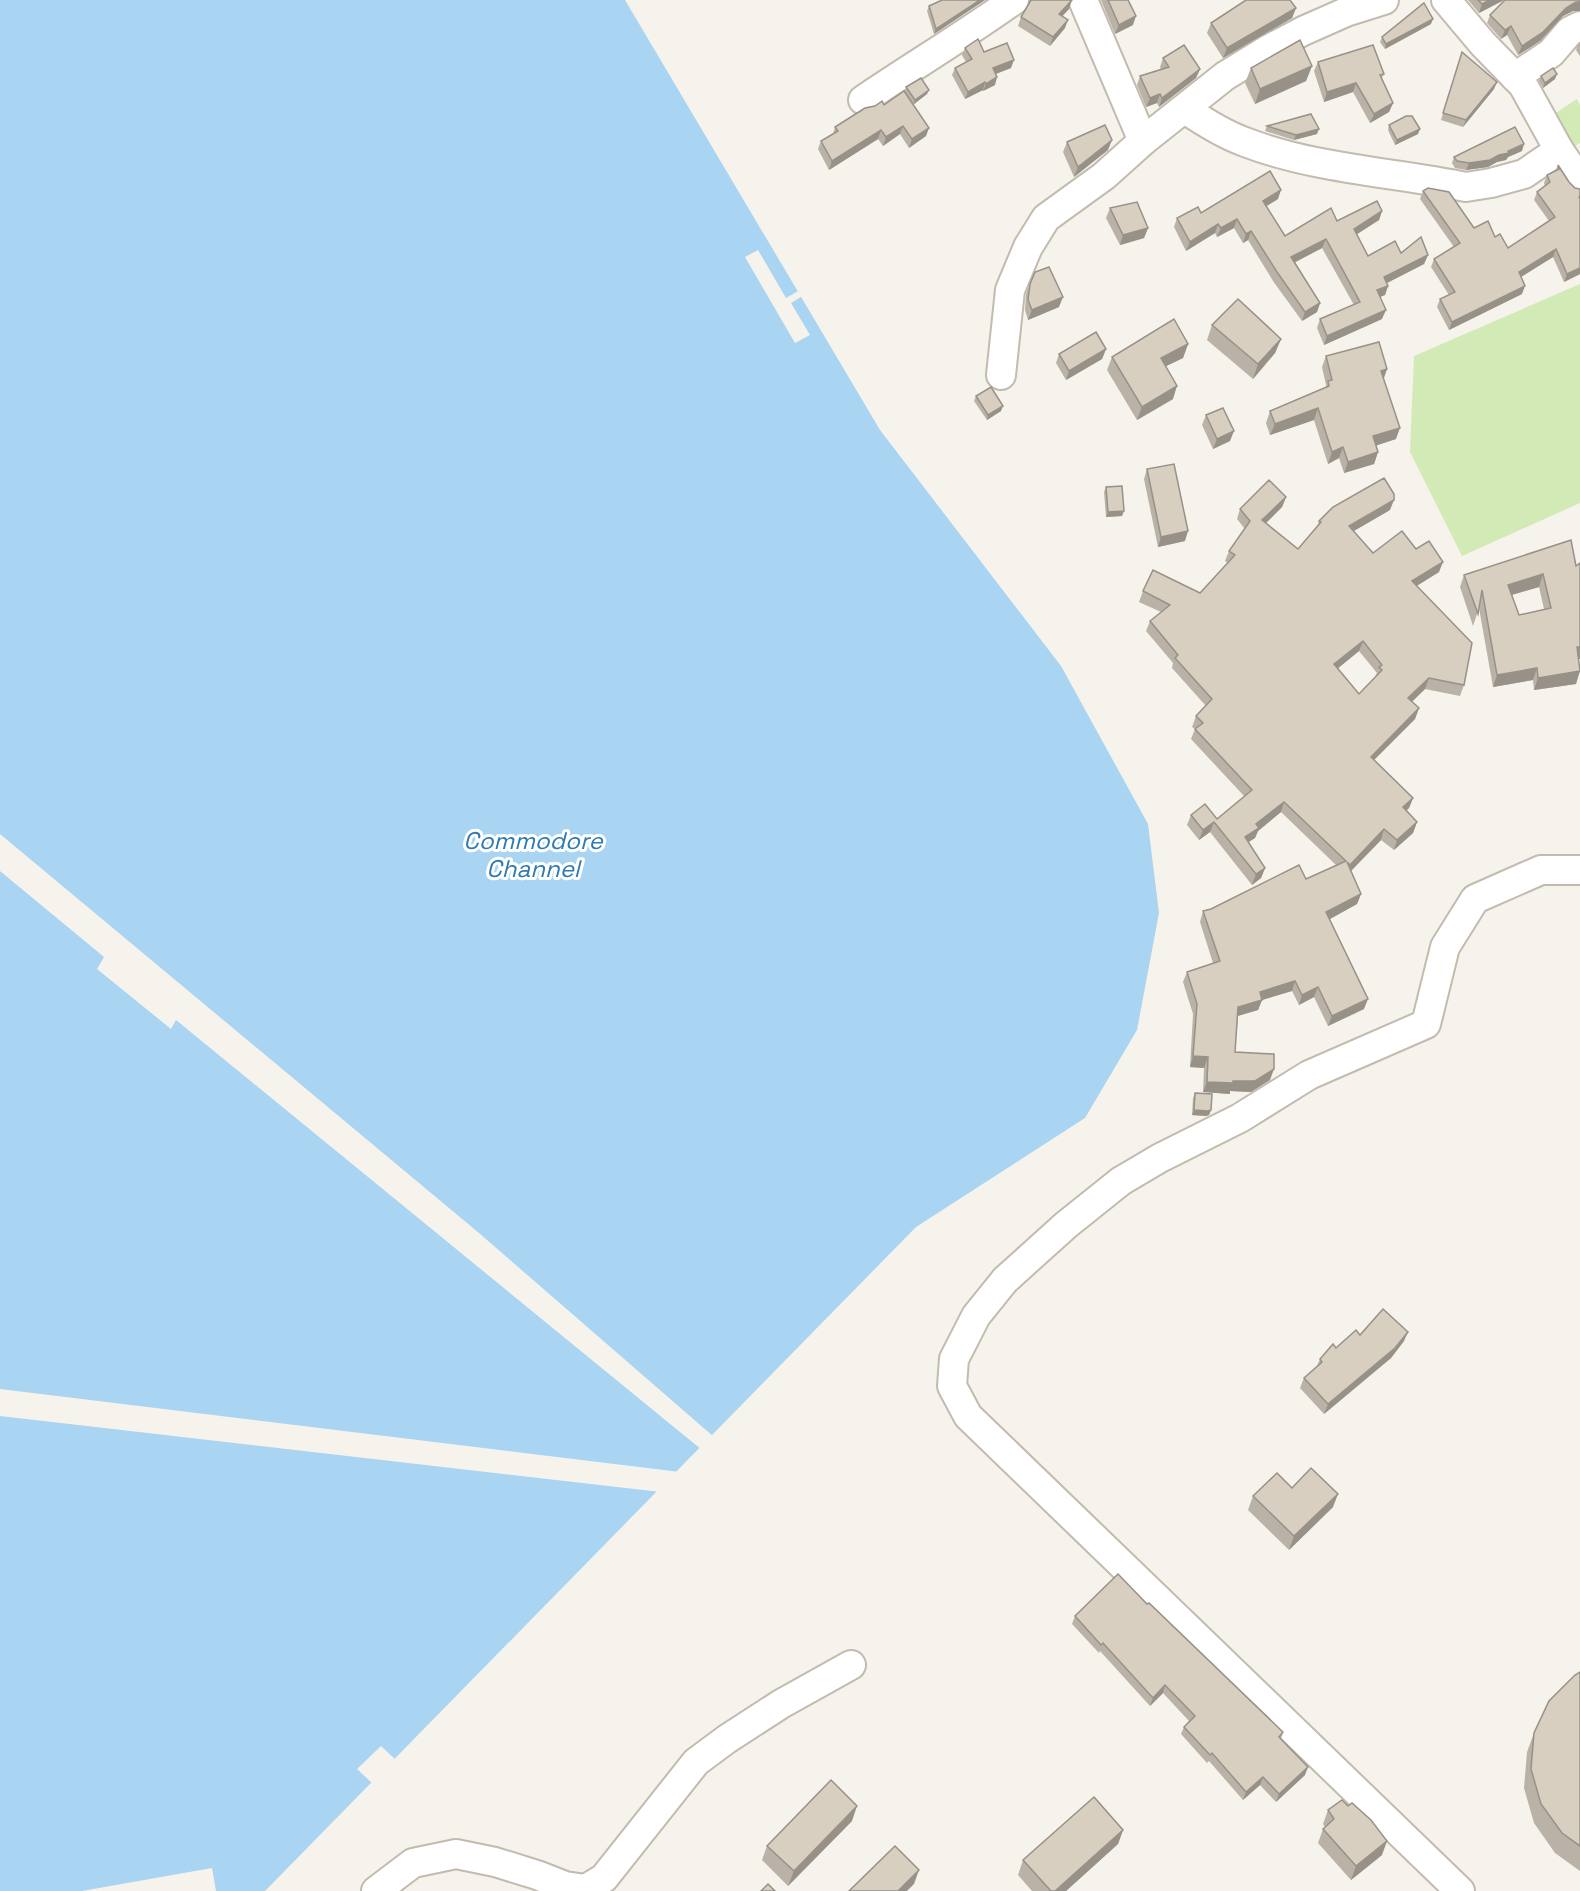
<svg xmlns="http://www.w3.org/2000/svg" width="1580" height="1891" font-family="'Space Grotesk',sans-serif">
<rect width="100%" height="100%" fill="#f6f3ec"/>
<!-- green -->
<g fill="#d2eab5">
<path d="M1577,99L1580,105V143L1569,149L1548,118Z"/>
<path d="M1580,284V503L1462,556L1410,452L1414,356Z"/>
</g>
<!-- water -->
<path fill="#a9d4f2" d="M0,0H625L880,430L1061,666L1148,824L1159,913L1137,1030L1085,1118L916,1227L265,1891H216L212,1868L82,1891H0Z"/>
<!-- pier -->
<g fill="#f6f3ec">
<path d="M758,250L786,298L800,290L804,295L791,303L810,335L795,343L745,257Z"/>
<path d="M0,834L479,1233L714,1437L702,1450L176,1020L171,1029L97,969L104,957L0,871Z"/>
<path d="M0,1389L680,1472L661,1492L0,1416Z"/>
<path d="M381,1746L397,1761L374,1785L357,1769Z"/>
</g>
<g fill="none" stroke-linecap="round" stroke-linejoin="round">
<defs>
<g id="minor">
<path d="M1083,0L1143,141"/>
<path d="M1446,0L1483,44L1523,85L1559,150L1580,181"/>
<path d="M1515,77L1551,53L1570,31L1580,26"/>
<path d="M863,100C913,66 965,35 1014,0"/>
<path d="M1185,109C1204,122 1223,134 1245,142C1315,169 1393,172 1466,187L1491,183L1524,174L1559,150"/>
<path d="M1001,375L1010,290L1028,247L1046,218L1104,176L1143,141L1225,76L1269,49L1303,31L1346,12L1384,0"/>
<path d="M376,1891L413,1863L456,1854L495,1862L537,1875L565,1886L586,1889L604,1878L696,1762L727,1739L781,1704L851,1665"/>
<path d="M1460,1891L968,1416L952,1386L954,1359L976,1316L1005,1280L1066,1225L1121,1181L1160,1158L1240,1118L1309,1075L1426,1024L1445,947L1475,899L1541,870H1580"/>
</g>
</defs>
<!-- minor casing -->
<use href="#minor" stroke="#c2bbae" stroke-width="32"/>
<!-- minor -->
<use href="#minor" stroke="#fff" stroke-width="28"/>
</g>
<!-- wall -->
<g fill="#bab2a6" fill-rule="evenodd">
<path d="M942,0H985L934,34L927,11L929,6Z"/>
<path d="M1101,0H1128L1133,25L1115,34Z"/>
<path d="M1468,0H1504L1479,13Z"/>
<path d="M1296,8L1292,18L1223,58L1207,33L1211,23Z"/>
<path d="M1069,9L1062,16L1065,28L1050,46L1018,26L1021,17Z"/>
<path d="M1573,11L1563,16L1540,41L1518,55L1507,35L1501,39L1487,23L1490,15Z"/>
<path d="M1431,24L1385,49L1380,42L1382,37Z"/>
<path d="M1580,43V56L1576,50L1578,45Z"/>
<path d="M965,48L984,52L1011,68L996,74L995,85L983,91V90L965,99L952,75L955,68L966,62L962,55Z"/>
<path d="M1462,52L1494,89L1463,127L1441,120Z"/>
<path d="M1163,58L1200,69L1196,78L1159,107L1157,103L1146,107L1137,85L1140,76L1161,69L1160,67Z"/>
<path d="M1318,62L1384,74L1382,78L1393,103L1389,112L1370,123L1353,92L1324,102L1314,71Z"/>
<path d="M1312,66L1306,81L1255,104L1245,83L1251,68Z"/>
<path d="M1541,76L1555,79L1543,88L1539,81Z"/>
<path d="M906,87L927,94L913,104L926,136L909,148L900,134L883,146L878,139L829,170L818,149L821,141L833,134L835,127L875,106L884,105L905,92Z"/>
<path d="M1389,125L1418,134L1395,145L1388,130Z"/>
<path d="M1267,126L1317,134L1294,140L1265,131Z"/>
<path d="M1067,142L1108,150L1074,177L1063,152Z"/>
<path d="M1522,151L1508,157L1506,160L1497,162L1488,167L1466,170L1455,168L1452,163L1454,157Z"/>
<path d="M1558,165L1569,182L1575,188L1580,189V274L1564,282L1553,257L1521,277L1522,294L1449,330L1437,307L1440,299L1449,295L1431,267L1434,259L1454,247L1420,199L1423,191L1474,228L1508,248L1549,221L1534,200L1537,192L1545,186L1544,183L1547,175L1555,171Z"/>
<path d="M1278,199L1266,206L1285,236L1337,221L1382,211L1379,220L1357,234L1368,256L1401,253L1428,255L1424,264L1387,283L1388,286L1385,295L1380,297L1382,319L1324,345L1317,328L1320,319L1354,305L1322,248L1295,262L1320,303L1317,312L1302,321L1273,281L1248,240L1243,243L1234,228L1217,237L1215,233L1186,251L1174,227L1177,218L1201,213Z"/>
<path d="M1110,208L1148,228L1144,238L1120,245L1106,218Z"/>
<path d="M1030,284L1059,307L1028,320L1025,310L1026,294Z"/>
<path d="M1212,325L1281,339L1275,353L1253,379L1207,340Z"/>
<path d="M1188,344L1183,358L1166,366L1173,399L1137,420L1107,370L1112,357Z"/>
<path d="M1106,349L1102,359L1066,380L1056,363L1059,354Z"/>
<path d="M1326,356L1387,369L1383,378L1396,439L1376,445L1378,452L1374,464L1344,473L1339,458L1328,464L1314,420L1270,435L1266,423L1270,411L1326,388V385L1322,367Z"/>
<path d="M976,396L1001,411L987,420L974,401Z"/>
<path d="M1206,415L1230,441L1213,449L1202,425Z"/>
<path d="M1147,469L1185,541L1158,547L1144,479Z"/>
<path d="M1106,487L1122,516L1106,517L1104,492Z"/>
<path d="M1286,497L1282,507L1266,523L1298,549L1317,527L1319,521L1390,510L1354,531L1373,553L1416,549L1439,572L1417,586L1464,685L1460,696L1425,689L1412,702L1419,708L1415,719L1374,760L1413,798L1409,808L1406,810L1417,822L1413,833L1394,850L1381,840L1351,871L1361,894L1357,904L1329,919L1364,1009L1328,1026L1314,997L1299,1005L1292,991L1262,1000L1258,1010L1238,1016L1235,1052L1270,1080L1251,1092L1230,1091V1094L1203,1092L1204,1068L1190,1067L1193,1014L1183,982L1187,972L1213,963L1200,922L1203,911L1306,879L1336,865L1281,812L1258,831L1255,838L1248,842L1265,868L1261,878L1252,885L1210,832L1199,840L1187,825L1191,815L1217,819L1244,796L1191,739L1195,729L1192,727L1196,716L1206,706L1172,668L1173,663L1146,631L1150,621L1161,612L1139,602L1143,591L1200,593L1228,563L1225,561L1229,551L1245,529L1237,519L1240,509ZM1359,651L1377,673L1375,677L1359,694L1338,668Z"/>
<path d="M1576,566L1578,659L1576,684L1534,690L1533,680L1493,687L1479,608L1473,626L1460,587L1464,575ZM1539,587L1544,609L1519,615L1512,595Z"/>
<path d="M1195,1093L1211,1110L1209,1115L1206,1116L1192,1115L1193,1098Z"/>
<path d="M1360,1335L1404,1341L1391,1358L1324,1414L1300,1388L1304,1378L1317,1366L1320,1359Z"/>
<path d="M1253,1496L1333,1507L1289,1550L1248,1510Z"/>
<path d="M1147,1604L1283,1732L1281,1739L1305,1775L1276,1802L1260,1785L1243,1800L1209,1761L1207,1763L1181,1734L1184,1727L1189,1721L1163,1693L1150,1706L1100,1651L1099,1653L1072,1624L1075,1616Z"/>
<path d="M1580,1672V1871L1555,1853L1534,1823L1524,1788L1527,1752L1534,1733Z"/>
<path d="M1328,1810L1382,1855L1351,1880L1318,1843L1323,1829L1325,1827L1323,1824Z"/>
<path d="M852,1821L788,1886L762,1860L767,1846Z"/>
<path d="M1123,1830L1118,1844L1066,1891H1032L1018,1875L1023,1860Z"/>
</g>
<!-- shaded-wall -->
<g fill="#979187">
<path d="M980,0H985L934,34L936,29Z"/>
<path d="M1072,0L1069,9L1056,23L1059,14Z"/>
<path d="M1490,0H1504L1479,13L1482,4Z"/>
<path d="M1576,2H1580V11H1573L1563,16L1540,41L1518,55L1522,46L1566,8Z"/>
<path d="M1296,8L1292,18L1223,58L1227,48Z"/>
<path d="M1136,16L1133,25L1115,34L1119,25Z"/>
<path d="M1433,19L1431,24L1385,49L1386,44Z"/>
<path d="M1068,20L1065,28L1050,46L1053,37Z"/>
<path d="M1511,26L1507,35L1501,39L1505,30Z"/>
<path d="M1014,60L1011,68L990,76L993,68Z"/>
<path d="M1312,66L1306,81L1255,104L1260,89Z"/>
<path d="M1200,69L1196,78L1159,107L1162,98Z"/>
<path d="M1557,74L1555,79L1543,88L1545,83Z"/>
<path d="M997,77L995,85L983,91L986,84Z"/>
<path d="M985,82L983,90L965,99L968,92Z"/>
<path d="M1497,82L1494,89L1463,127L1466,120Z"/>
<path d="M1356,83L1353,92L1324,102L1327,92Z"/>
<path d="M929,90L927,94L913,105L915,100Z"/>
<path d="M1160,94L1157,103L1146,107L1150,98Z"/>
<path d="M1393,103L1389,112L1370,123L1374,114Z"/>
<path d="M903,126L900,134L883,146L886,137Z"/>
<path d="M929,128L926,136L909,148L912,139Z"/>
<path d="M1319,129L1317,134L1294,140L1296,135Z"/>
<path d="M1420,129L1418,134L1395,145L1397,140Z"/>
<path d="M881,130L878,139L829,170L832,161Z"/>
<path d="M1112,140L1108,150L1074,177L1078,167Z"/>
<path d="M1524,144L1522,151L1508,157L1506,160L1497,162L1488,167L1466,170L1469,163L1508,151Z"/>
<path d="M1281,190L1278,199L1260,210L1263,201Z"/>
<path d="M1382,211L1379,220L1351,238L1354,229Z"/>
<path d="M1237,219L1234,228L1217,237L1221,228Z"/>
<path d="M1218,224L1215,233L1186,251L1190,242Z"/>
<path d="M1148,228L1144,238L1120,245L1123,235Z"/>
<path d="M1251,231L1248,240L1243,243L1246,234Z"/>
<path d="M1326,239L1322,248L1288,266L1291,257Z"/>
<path d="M1556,249L1553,257L1516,280L1519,272Z"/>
<path d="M1428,255L1424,264L1381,286L1384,277Z"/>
<path d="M1580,268V274L1564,282L1567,274Z"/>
<path d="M1388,286L1385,295L1374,299L1377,290Z"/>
<path d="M1525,286L1522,294L1449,330L1452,322Z"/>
<path d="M1063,297L1059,307L1028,320L1032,310Z"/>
<path d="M1320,303L1317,312L1302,321L1305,312Z"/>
<path d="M1386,310L1382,319L1324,345L1327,336Z"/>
<path d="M1281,339L1275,353L1253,379L1258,364Z"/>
<path d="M1188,344L1183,358L1156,371L1161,358Z"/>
<path d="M1106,349L1102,359L1066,380L1069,371Z"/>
<path d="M1387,369L1383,381L1381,371Z"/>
<path d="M1177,386L1173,399L1137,420L1142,407Z"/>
<path d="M1003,406L1001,411L987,420L988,415Z"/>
<path d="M1318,408L1314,420L1270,435L1275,424Z"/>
<path d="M1400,428L1396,439L1369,448L1373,436Z"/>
<path d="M1234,431L1230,441L1213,449L1217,439Z"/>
<path d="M1343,447L1339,458L1328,464L1332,452Z"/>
<path d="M1378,452L1374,464L1344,473L1348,462Z"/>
<path d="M1286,497L1282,507L1259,530L1262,520Z"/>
<path d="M1394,500L1390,510L1345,536L1349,526Z"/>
<path d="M1124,511L1122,516L1106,517L1108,512Z"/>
<path d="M1188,531L1185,541L1158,547L1161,537Z"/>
<path d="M1443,562L1439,572L1408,591L1412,581Z"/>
<path d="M1543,574L1539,587L1504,597L1508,585Z"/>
<path d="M1363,641L1359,651L1331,674L1334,664Z"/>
<path d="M1577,647H1580V659H1572Z"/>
<path d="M1537,668L1533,680L1493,687L1497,675Z"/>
<path d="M1580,671L1576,684L1534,690L1538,678Z"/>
<path d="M1429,678L1425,689L1404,709L1408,698Z"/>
<path d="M1419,708L1415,719L1367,767L1371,757Z"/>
<path d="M1413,798L1409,808L1400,817L1403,807Z"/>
<path d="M1284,802L1281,812L1258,831L1255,838L1241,847L1245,837L1256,824Z"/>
<path d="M1214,822L1210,832L1199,840L1203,830Z"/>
<path d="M1417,822L1413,833L1394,850L1397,840Z"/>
<path d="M1384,829L1381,840L1347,875L1350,865Z"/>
<path d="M1265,868L1261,878L1252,885L1256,874Z"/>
<path d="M1361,894L1357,904L1323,923L1326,912Z"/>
<path d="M1295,981L1292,991L1262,1000L1258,1010L1234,1017L1238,1007L1260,992Z"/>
<path d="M1318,987L1314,997L1299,1005L1302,995Z"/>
<path d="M1368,999L1364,1009L1328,1026L1332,1016Z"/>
<path d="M1193,1056L1208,1057L1204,1068L1190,1067Z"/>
<path d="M1274,1069L1270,1080L1251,1092L1230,1091V1094L1203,1092L1207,1082L1233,1081Z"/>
<path d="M1194,1110H1211L1209,1115L1206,1116L1192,1115Z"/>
<path d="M1408,1332L1404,1341L1391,1358L1324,1414L1328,1404Z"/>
<path d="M1338,1494L1333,1507L1289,1550L1294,1536Z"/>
<path d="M1165,1685L1163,1693L1150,1706L1153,1698Z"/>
<path d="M1308,1767L1305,1775L1276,1802L1279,1794Z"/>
<path d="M1263,1777L1260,1785L1243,1800L1246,1792Z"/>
<path d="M857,1806L852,1821L788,1886L794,1871Z"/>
<path d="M1123,1830L1118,1844L1066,1891H1055Z"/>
<path d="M1387,1841L1382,1855L1351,1880L1356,1866Z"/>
<path d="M919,1870L914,1884L907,1891H898Z"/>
</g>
<!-- building -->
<g fill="#d8cfc1" stroke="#979187" stroke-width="1.5" fill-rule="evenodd">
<path d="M942,0H980L936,29L929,6Z"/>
<path d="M1031,0H1072L1059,14L1068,20L1053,37L1021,17Z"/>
<path d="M1108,0H1128L1136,16L1119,25Z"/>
<path d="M1246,0H1290L1296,8L1227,48L1211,23Z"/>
<path d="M1478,0H1490L1482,4Z"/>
<path d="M1505,0H1580V2H1576L1566,8L1543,32L1522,46L1511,26L1505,30L1490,15Z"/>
<path d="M1424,3L1433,19L1386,44L1382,37Z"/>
<path d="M978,39L984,52L1007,43L1014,60L993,68L997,77L986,84L985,82L968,92L955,68L972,59L965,48Z"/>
<path d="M1300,40L1312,66L1260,89L1251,68Z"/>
<path d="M1184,45L1200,69L1162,98L1160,94L1150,98L1140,76L1169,67L1163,58Z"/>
<path d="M1373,45L1384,74L1380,75L1393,103L1374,114L1356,83L1327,92L1318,62Z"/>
<path d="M1462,52L1497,82L1466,120L1443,113Z"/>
<path d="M1553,68L1557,74L1545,83L1541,76Z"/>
<path d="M921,78L929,90L915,100L906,87Z"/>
<path d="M904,91L929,128L912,139L903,126L886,137L881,130L832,161L821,141L838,131L835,127L865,108L875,106L882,101L884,105Z"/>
<path d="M1311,114L1319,129L1296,135L1267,126Z"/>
<path d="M1406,116H1412L1420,129L1397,140L1389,125Z"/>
<path d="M1105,125L1112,140L1078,167L1067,142Z"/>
<path d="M1515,127L1524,144L1508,151L1509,153L1499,155L1490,160L1469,163L1457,161L1454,157Z"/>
<path d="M1558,165L1569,182L1575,188L1580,189V196L1579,197L1580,199V268L1567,274L1556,249L1519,272L1525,286L1452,322L1440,299L1455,292L1434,259L1460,243L1423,191L1428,188L1449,192L1474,228L1488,221L1495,237L1500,234L1508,248L1555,217L1537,192L1550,182L1547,175L1559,169Z"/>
<path d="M1270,171L1281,190L1263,201L1285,236L1331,208L1337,221L1377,201L1382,211L1354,229L1368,256L1395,241L1401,253L1421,237L1428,255L1384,277L1388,286L1377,290L1386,310L1327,336L1320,319L1360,302L1326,239L1291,257L1320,303L1305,312L1277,272L1251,231L1246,234L1237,219L1221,228L1218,224L1190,242L1177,218L1198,207L1201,213Z"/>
<path d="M1137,202L1148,228L1123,235L1110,208Z"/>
<path d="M1049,267L1063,297L1032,310L1028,300L1030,284L1035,272Z"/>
<path d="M1238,299L1281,339L1258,364L1212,325Z"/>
<path d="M1174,319L1188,344L1161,358L1177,386L1142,407L1112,357Z"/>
<path d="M1096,332L1106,349L1069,371L1059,354Z"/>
<path d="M1379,342L1387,369L1381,371L1400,428L1373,436L1378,452L1348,462L1343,447L1332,452L1318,408L1275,424L1270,411L1329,386L1328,381L1332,380L1326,356Z"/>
<path d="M991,387L1003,406L988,415L976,396Z"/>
<path d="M1223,408L1234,431L1217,439L1206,415Z"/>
<path d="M1174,464L1188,531L1161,537L1147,469Z"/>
<path d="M1384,478L1394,494V500L1349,526L1373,553L1402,531L1416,549L1429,541L1443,562L1412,581L1472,643L1464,685L1429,678L1408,698L1419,708L1371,757L1413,798L1403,807L1417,822L1397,840L1384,829L1350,865L1347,862L1361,894L1326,912L1368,999L1332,1016L1318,987L1302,995L1295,981L1260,992L1262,1000L1238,1007L1235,1052L1274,1054V1069L1255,1081H1233V1083L1207,1082L1208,1057L1193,1056L1197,1004L1187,972L1220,961L1203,911L1211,909L1299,865L1306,879L1346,861L1284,802L1256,824L1259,828L1245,837L1265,868L1256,874L1214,822L1203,830L1191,815L1205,804L1217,819L1252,790L1195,729L1203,723L1196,716L1212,699L1175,658L1178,655L1150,621L1170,605L1143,591L1153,570L1200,593L1235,555L1229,551L1250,521L1240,509L1269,480L1286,497L1262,520L1298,549L1321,522L1319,521L1333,507ZM1363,641L1382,665L1379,667L1382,670L1359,694L1334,664Z"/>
<path d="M1122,486L1124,511L1108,512L1106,487Z"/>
<path d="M1571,540L1576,566L1580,563V647H1577L1580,671L1538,678L1537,668L1497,675L1482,590L1478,614L1464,575ZM1543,574L1551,608L1519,615L1508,585Z"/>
<path d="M1195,1093L1212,1094L1211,1110L1208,1111L1194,1110Z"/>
<path d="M1383,1309L1408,1332L1395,1348L1328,1404L1304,1378L1322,1362L1320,1359L1333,1344L1336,1348L1356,1330L1360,1335Z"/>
<path d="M1311,1468L1338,1494L1294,1536L1253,1496L1277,1473L1292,1488Z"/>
<path d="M1118,1574L1147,1604L1149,1603L1283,1732L1279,1737L1308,1767L1279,1794L1263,1777L1246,1792L1212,1753L1210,1755L1184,1727L1195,1716L1165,1685L1153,1698L1103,1643L1101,1645L1075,1616Z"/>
<path d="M1580,1672V1846L1562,1833L1541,1804L1531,1769L1534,1733L1549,1701L1575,1675Z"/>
<path d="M831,1780L857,1806L794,1871L767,1846Z"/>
<path d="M1094,1797L1123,1830L1055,1891H1051L1023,1860Z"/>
<path d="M1342,1800L1348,1806L1352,1803L1371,1820L1387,1841L1356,1866L1323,1829L1334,1819L1328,1810Z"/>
<path d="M895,1846L919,1870L898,1891H849Z"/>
<path d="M768,1884L775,1891H761Z"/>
</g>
<g text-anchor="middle" stroke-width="6" stroke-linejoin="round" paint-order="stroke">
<!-- water labels -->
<g font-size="24" font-style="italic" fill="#2e7ab2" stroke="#fff">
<text x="533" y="849">Commodore<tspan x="533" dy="28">Channel</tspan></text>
</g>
</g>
</svg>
